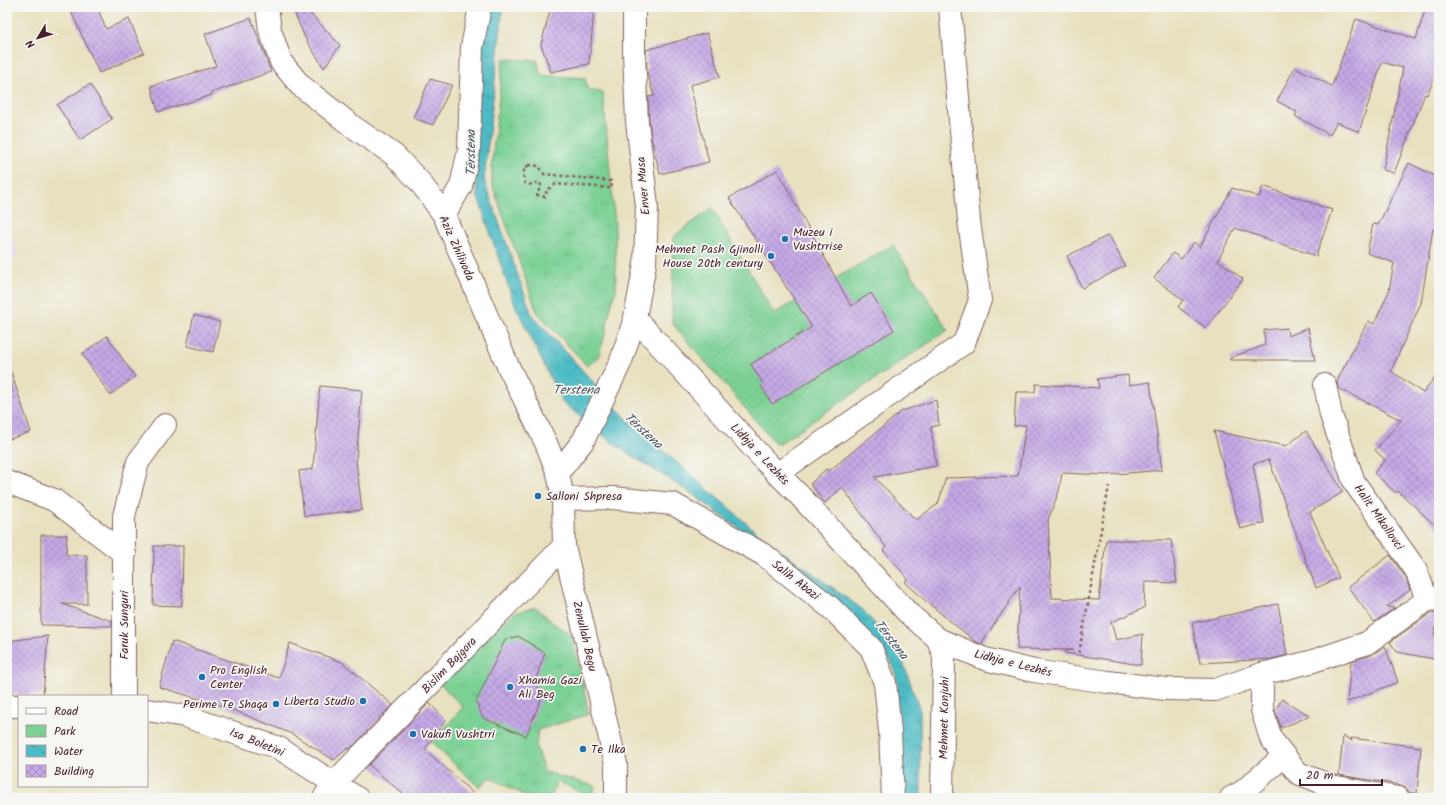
<svg xmlns="http://www.w3.org/2000/svg" width="1446" height="805" font-family="Kalam,sans-serif">
<defs>
<pattern id="grass-dots" width="8" height="8" patternUnits="userSpaceOnUse"><rect width="8" height="8" fill="#7cd195"/><path d="M2 2h.1M6 6h.1" fill="none" stroke="#6db381" stroke-width="1.8" stroke-linecap="round"/></pattern>
<pattern id="park-tufts" width="24" height="20" patternUnits="userSpaceOnUse"><rect width="24" height="20" fill="#7cd195"/><path d="M3 7l-1-3M5 7V3M7 7l1-3M15 17l-1-3M17 17v-4M19 17l1-3" fill="none" stroke="#6db381"/></pattern>
<pattern id="water-ripples" width="26" height="14" patternUnits="userSpaceOnUse"><rect width="26" height="14" fill="#4dbbc5"/><path d="M2 4q2-2 4 0t4 0M15 11q2-2 4 0t4 0" fill="none" stroke="#4297a0"/></pattern>
<pattern id="building-cross-hatch" width="8" height="8" patternUnits="userSpaceOnUse"><rect width="8" height="8" fill="#c4a9e6"/><path d="M0 0l8 8M0 8l8-8" fill="none" stroke="#a189bb"/></pattern>
</defs>
<rect width="100%" height="100%" fill="#f6f6f2"/>
<filter id="ink" filterUnits="userSpaceOnUse"><feTurbulence type="fractalNoise" baseFrequency=".025" numOctaves="2"/><feDisplacementMap in="SourceGraphic" scale="8" xChannelSelector="R" yChannelSelector="G"/><feConvolveMatrix kernelMatrix="1 2 1 2 8 2 1 2 1" color-interpolation-filters="sRGB"/></filter>
<filter id="wash" filterUnits="userSpaceOnUse"><feTurbulence type="fractalNoise" baseFrequency=".012" numOctaves="4" result="noise"/><feDisplacementMap in="SourceGraphic" scale="16" xChannelSelector="R" yChannelSelector="G"/><feGaussianBlur stdDeviation="0.9" result="paint"/><feColorMatrix in="noise" values="0 0 0 0 0 0 0 0 0 0 0 0 0 0 0 0 0 1.4 0 .05"/><feComposite in="paint" operator="in"/></filter>
<g filter="url(#wash)">
<rect width="100%" height="100%" fill="#e8e1c0"/>
<!-- built -->
<path fill="#e0d4f4" d="M7,220L18,257L7,260Z"/>
<!-- grass -->
<path fill="url(#grass-dots)" stroke="#637860" d="M712,208L774,314L893,245L948,330L777,445L672,323L673,237Z"/>
<!-- park -->
<g fill="url(#park-tufts)" stroke="#637860">
<path d="M503,59L537,60L541,75L585,78L587,89L603,93L615,225L616,290L610,309L606,331L598,358L587,366L537,312L492,184V162Z"/>
<path d="M536,607L553,623L572,635L589,714L538,730L536,747L544,772L595,786L591,798L558,781L550,798H530L489,777L480,788L432,743L463,707L440,684L514,613Z"/>
</g>
<!-- water -->
<path fill="url(#water-ripples)" stroke="#4c6d78" d="M484,7H503L484,180L532,315L626,418L760,535L863,610L901,656L920,711L921,798H899L897,679L891,661L836,600L695,496L614,444L562,402L513,301L477,194L474,116Z"/>
<g id="blocks">
<!-- building -->
<g fill="url(#building-cross-hatch)">
<path d="M69,7H97L106,29L129,19L144,53L99,73Z"/>
<path d="M292,7H304L340,45L324,68L305,38Z"/>
<path d="M551,7H576L594,12L589,64L551,72L541,45Z"/>
<path d="M1426,7H1439V67L1427,95L1425,94L1394,173L1383,170L1403,68L1382,62L1359,132L1337,122L1330,135L1295,116L1297,112L1277,101L1295,67L1332,86L1356,19L1416,39Z"/>
<path d="M251,18L271,72L211,93L212,95L158,112L151,86L216,66L205,34Z"/>
<path d="M707,33L720,77L690,85L709,162L660,174L651,137L649,121L648,97L654,96L647,72L646,50Z"/>
<path d="M430,79L452,85L433,125L413,118Z"/>
<path d="M90,84L112,119L80,140L57,105Z"/>
<path d="M1409,163L1439,178V232L1433,229L1421,303L1391,371L1423,393L1439,371V529L1398,491L1396,493L1374,473L1385,460L1375,450L1401,420L1338,388L1337,381L1368,321L1374,324L1389,291L1394,263L1367,253L1373,224L1378,225Z"/>
<path d="M777,170L851,306L871,293L894,330L772,404L761,386L763,384L751,364L812,327L729,198Z"/>
<path d="M1263,186L1332,210L1316,256L1235,228L1218,260L1243,279L1206,328L1178,307L1183,300L1154,278L1173,253L1181,259L1194,242L1200,247L1232,188L1259,197Z"/>
<path d="M1109,235L1125,266L1082,288L1067,256Z"/>
<path d="M194,315L220,322L213,352L187,346Z"/>
<path d="M1287,328L1288,336L1308,328L1315,360H1230V358L1265,345L1264,330Z"/>
<path d="M107,336L135,377L110,395L82,354Z"/>
<path d="M7,372H11L31,432L7,440Z"/>
<path d="M1128,375L1129,385L1150,382L1162,470L1106,475L1062,473L1059,491L1048,520L1052,598L1099,600L1106,540H1171L1177,583L1145,582L1144,608L1111,622L1116,640L1143,634L1141,665L1065,653V651L1073,650L1017,649L1020,586L981,644L976,642L928,603L905,582L908,579L883,550L886,547L842,487L825,503L810,484L826,469L829,471L902,411L936,400L939,425L931,427L936,466L874,477L916,520L938,504L946,478L1018,476L1026,425L1014,426L1016,392H1035L1036,384L1099,388L1097,379Z"/>
<path d="M320,386L362,390L356,460L362,510L304,516L299,471L313,469Z"/>
<path d="M1214,431L1286,446L1306,431L1343,492L1310,512L1339,578L1316,588L1269,460L1253,464L1264,523L1240,529Z"/>
<path d="M41,535H67L66,555H87V604H62L112,621V626L41,625Z"/>
<path d="M154,546H183L182,606L153,605Z"/>
<path d="M1390,555L1406,578L1410,590L1387,607L1395,608L1374,622L1348,587Z"/>
<path d="M1278,604L1287,655L1272,659L1200,663L1192,623Z"/>
<path d="M1431,613L1439,614L1434,635L1439,637V660L1397,652L1390,642Z"/>
<path d="M48,636L43,695L7,694V641Z"/>
<path d="M518,636L545,653L534,684L544,692L526,736L483,718L476,702L505,640Z"/>
<path d="M172,641L279,678L290,643L342,662L393,705L350,749L348,748L334,760L292,734L226,707L159,687Z"/>
<path d="M1385,646L1398,682L1347,702L1351,661L1371,655Z"/>
<path d="M1282,699L1310,716L1281,728L1275,710Z"/>
<path d="M429,703L446,720L425,749L478,798H408L369,765Z"/>
<path d="M1343,736L1352,741L1351,738L1421,747L1417,794L1409,792L1406,788L1395,784L1339,775Z"/>
</g>
</g>
</g>
<g filter="url(#ink)">
<use href="#blocks" fill-opacity="0" stroke="#81635f" stroke-width="1"/>
<g fill="none" stroke-linecap="round" stroke-linejoin="round">
<defs>
<g id="minor">
<path d="M267,7L270,30L281,62L300,85L352,126L394,155L420,182L444,215L508,366L546,443L558,473"/>
<path d="M444,215L461,186L469,150L472,47L480,7"/>
<path d="M635,318L766,462L800,496L908,613L938,639L985,659L1034,671L1108,682L1166,689L1215,690L1262,674L1310,662L1367,643L1427,600L1439,599"/>
<path d="M1325,385L1331,415L1354,482L1416,570L1427,600"/>
<path d="M777,474L964,343L980,300L969,221L950,7"/>
<path d="M10,483L54,500L125,554"/>
<path d="M563,499L613,498L673,504L764,555L831,608L871,648L885,683L890,731L893,798"/>
<path d="M938,639L944,656L942,798"/>
<path d="M1262,674V710L1271,739L1298,773L1331,786L1398,798"/>
<path d="M124,696V516L138,462L165,425"/>
<path d="M7,706H19"/>
<path d="M147,710L185,716L279,748L357,798"/>
<path d="M324,798L333,784L564,546"/>
<path d="M1231,798L1242,792L1284,756"/>
</g>
<path id="tertiary" d="M616,798V764L564,546L563,499L558,473L583,441L621,361L635,318L645,264L647,206L637,122L634,52V7"/>
</defs>
<!-- minor casing -->
<use href="#minor" stroke="#81635f" stroke-width="24"/>
<!-- tertiary casing -->
<use href="#tertiary" stroke="#81635f" stroke-width="24"/>
<!-- path -->
<g stroke="#81635f" stroke-width="2.5" stroke-dasharray="3 3" stroke-linecap="butt">
<path d="M529,165L539,166L544,174L611,181L612,188L556,184L547,190L545,197L537,195L541,185L538,182C533,185 530,185 525,183L523,174L525,168Z"/>
<path d="M1079,653L1109,486"/>
</g>
<!-- minor -->
<use href="#minor" stroke="#fff" stroke-width="22"/>
<!-- tertiary -->
<use href="#tertiary" stroke="#fff" stroke-width="22"/>
</g>
</g>
<!-- markers -->
<g fill="#1f6fb2" stroke="#f6f6f2" stroke-width="1.5">
<circle cx="785" cy="239" r="4"/>
<circle cx="771" cy="256" r="4"/>
<circle cx="538" cy="496" r="4"/>
<circle cx="202" cy="677" r="4"/>
<circle cx="510" cy="687" r="4"/>
<circle cx="363" cy="701" r="4"/>
<circle cx="276" cy="704" r="4"/>
<circle cx="413" cy="734" r="4"/>
<circle cx="583" cy="749" r="4"/>
</g>
<g text-anchor="middle" stroke-width="3.5" stroke-linejoin="round" paint-order="stroke">
<!-- street labels -->
<g font-size="12" fill="#4a1f2b" stroke="#f6f6f2">
<text transform="translate(643 186) rotate(-95)" y="4">Enver Musa</text>
<text transform="translate(457 248) rotate(66)" y="4">Aziz Zhilivoda</text>
<text transform="translate(760 454) rotate(47)" y="4">Lidhja e Lezhës</text>
<text transform="translate(1379 517) rotate(55)" y="4">Halit Mikollovci</text>
<text transform="translate(796 580) rotate(38)" y="4">Salih Abazi</text>
<text transform="translate(124 625) rotate(-90)" y="4">Faruk Sunguri</text>
<text transform="translate(585 636) rotate(77)" y="4">Zenullah Begu</text>
<text transform="translate(1013 663) rotate(14)" y="4">Lidhja e Lezhës</text>
<text transform="translate(449 665) rotate(-46)" y="4">Bislim Bajgora</text>
<text transform="translate(944 718) rotate(-89)" y="4">Mehmet Konjuhi</text>
<text transform="translate(257 742) rotate(22)" y="4">Isa Boletini</text>
</g>
<!-- poi labels -->
<g font-size="12" fill="#4a1f2b" stroke="#f6f6f2" text-anchor="start">
<text x="793" y="236">Muzeu i<tspan x="793" dy="14">Vushtrrise</tspan></text>
<text x="763" y="253" text-anchor="end">Mehmet Pash Gjinolli<tspan x="763" dy="14">House 20th century</tspan></text>
<text x="546" y="500">Salloni Shpresa</text>
<text x="210" y="674">Pro English<tspan x="210" dy="14">Center</tspan></text>
<text x="518" y="684">Xhamia Gazi<tspan x="518" dy="14">Ali Beg</tspan></text>
<text x="355" y="705" text-anchor="end">Liberta Studio</text>
<text x="268" y="708" text-anchor="end">Perime Te Shaqa</text>
<text x="421" y="738">Vakufi Vushtrri</text>
<text x="591" y="753">Te Ilka</text>
</g>
<!-- water labels -->
<g font-size="13" font-style="italic" fill="#4b5661" stroke="#f6f6f2">
<text transform="translate(470 153) rotate(-90)" y="5">Tërstena</text>
<text x="576" y="394">Terstena</text>
<text transform="translate(644 430) rotate(42)" y="5">Tërstena</text>
<text transform="translate(892 639) rotate(52)" y="5">Tërstena</text>
</g>
</g>
<!-- margin -->
<rect width="1446" height="805" fill="none" stroke="#f6f6f2" stroke-width="24"/>
<!-- legend -->
<rect x="18" y="695" width="130" height="92" fill="#f6f6f2" stroke="#b1a0a2"/>
<rect x="26" y="708" width="20" height="6" fill="#ffffff" stroke="#b1a0a2"/>
<text x="54" y="715" font-size="12" fill="#4a1f2b">Road</text>
<rect x="26" y="725" width="20" height="12" fill="url(#park-tufts)" stroke="#b1a0a2"/>
<text x="54" y="735" font-size="12" fill="#4a1f2b">Park</text>
<rect x="26" y="745" width="20" height="12" fill="url(#water-ripples)" stroke="#b1a0a2"/>
<text x="54" y="755" font-size="12" fill="#4a1f2b">Water</text>
<rect x="26" y="765" width="20" height="12" fill="url(#building-cross-hatch)" stroke="#b1a0a2"/>
<text x="54" y="775" font-size="12" fill="#4a1f2b">Building</text>
<!-- north arrow -->
<g transform="translate(38 38) rotate(232)" stroke="#f6f6f2" stroke-width="3" paint-order="stroke">
<path d="M0-3L7 15L0 10L-7 15Z" fill="#4a1f2b"/>
<text y="-6" font-size="11" font-weight="bold" text-anchor="middle" fill="#4a1f2b">N</text>
</g>
<!-- scale -->
<path d="M1300 779v6h82v-6" fill="none" stroke="#4a1f2b" stroke-width="2"/>
<text x="1306" y="779" font-size="12" fill="#4a1f2b" stroke="#f6f6f2" stroke-width="3" paint-order="stroke">20 m</text>
</svg>
